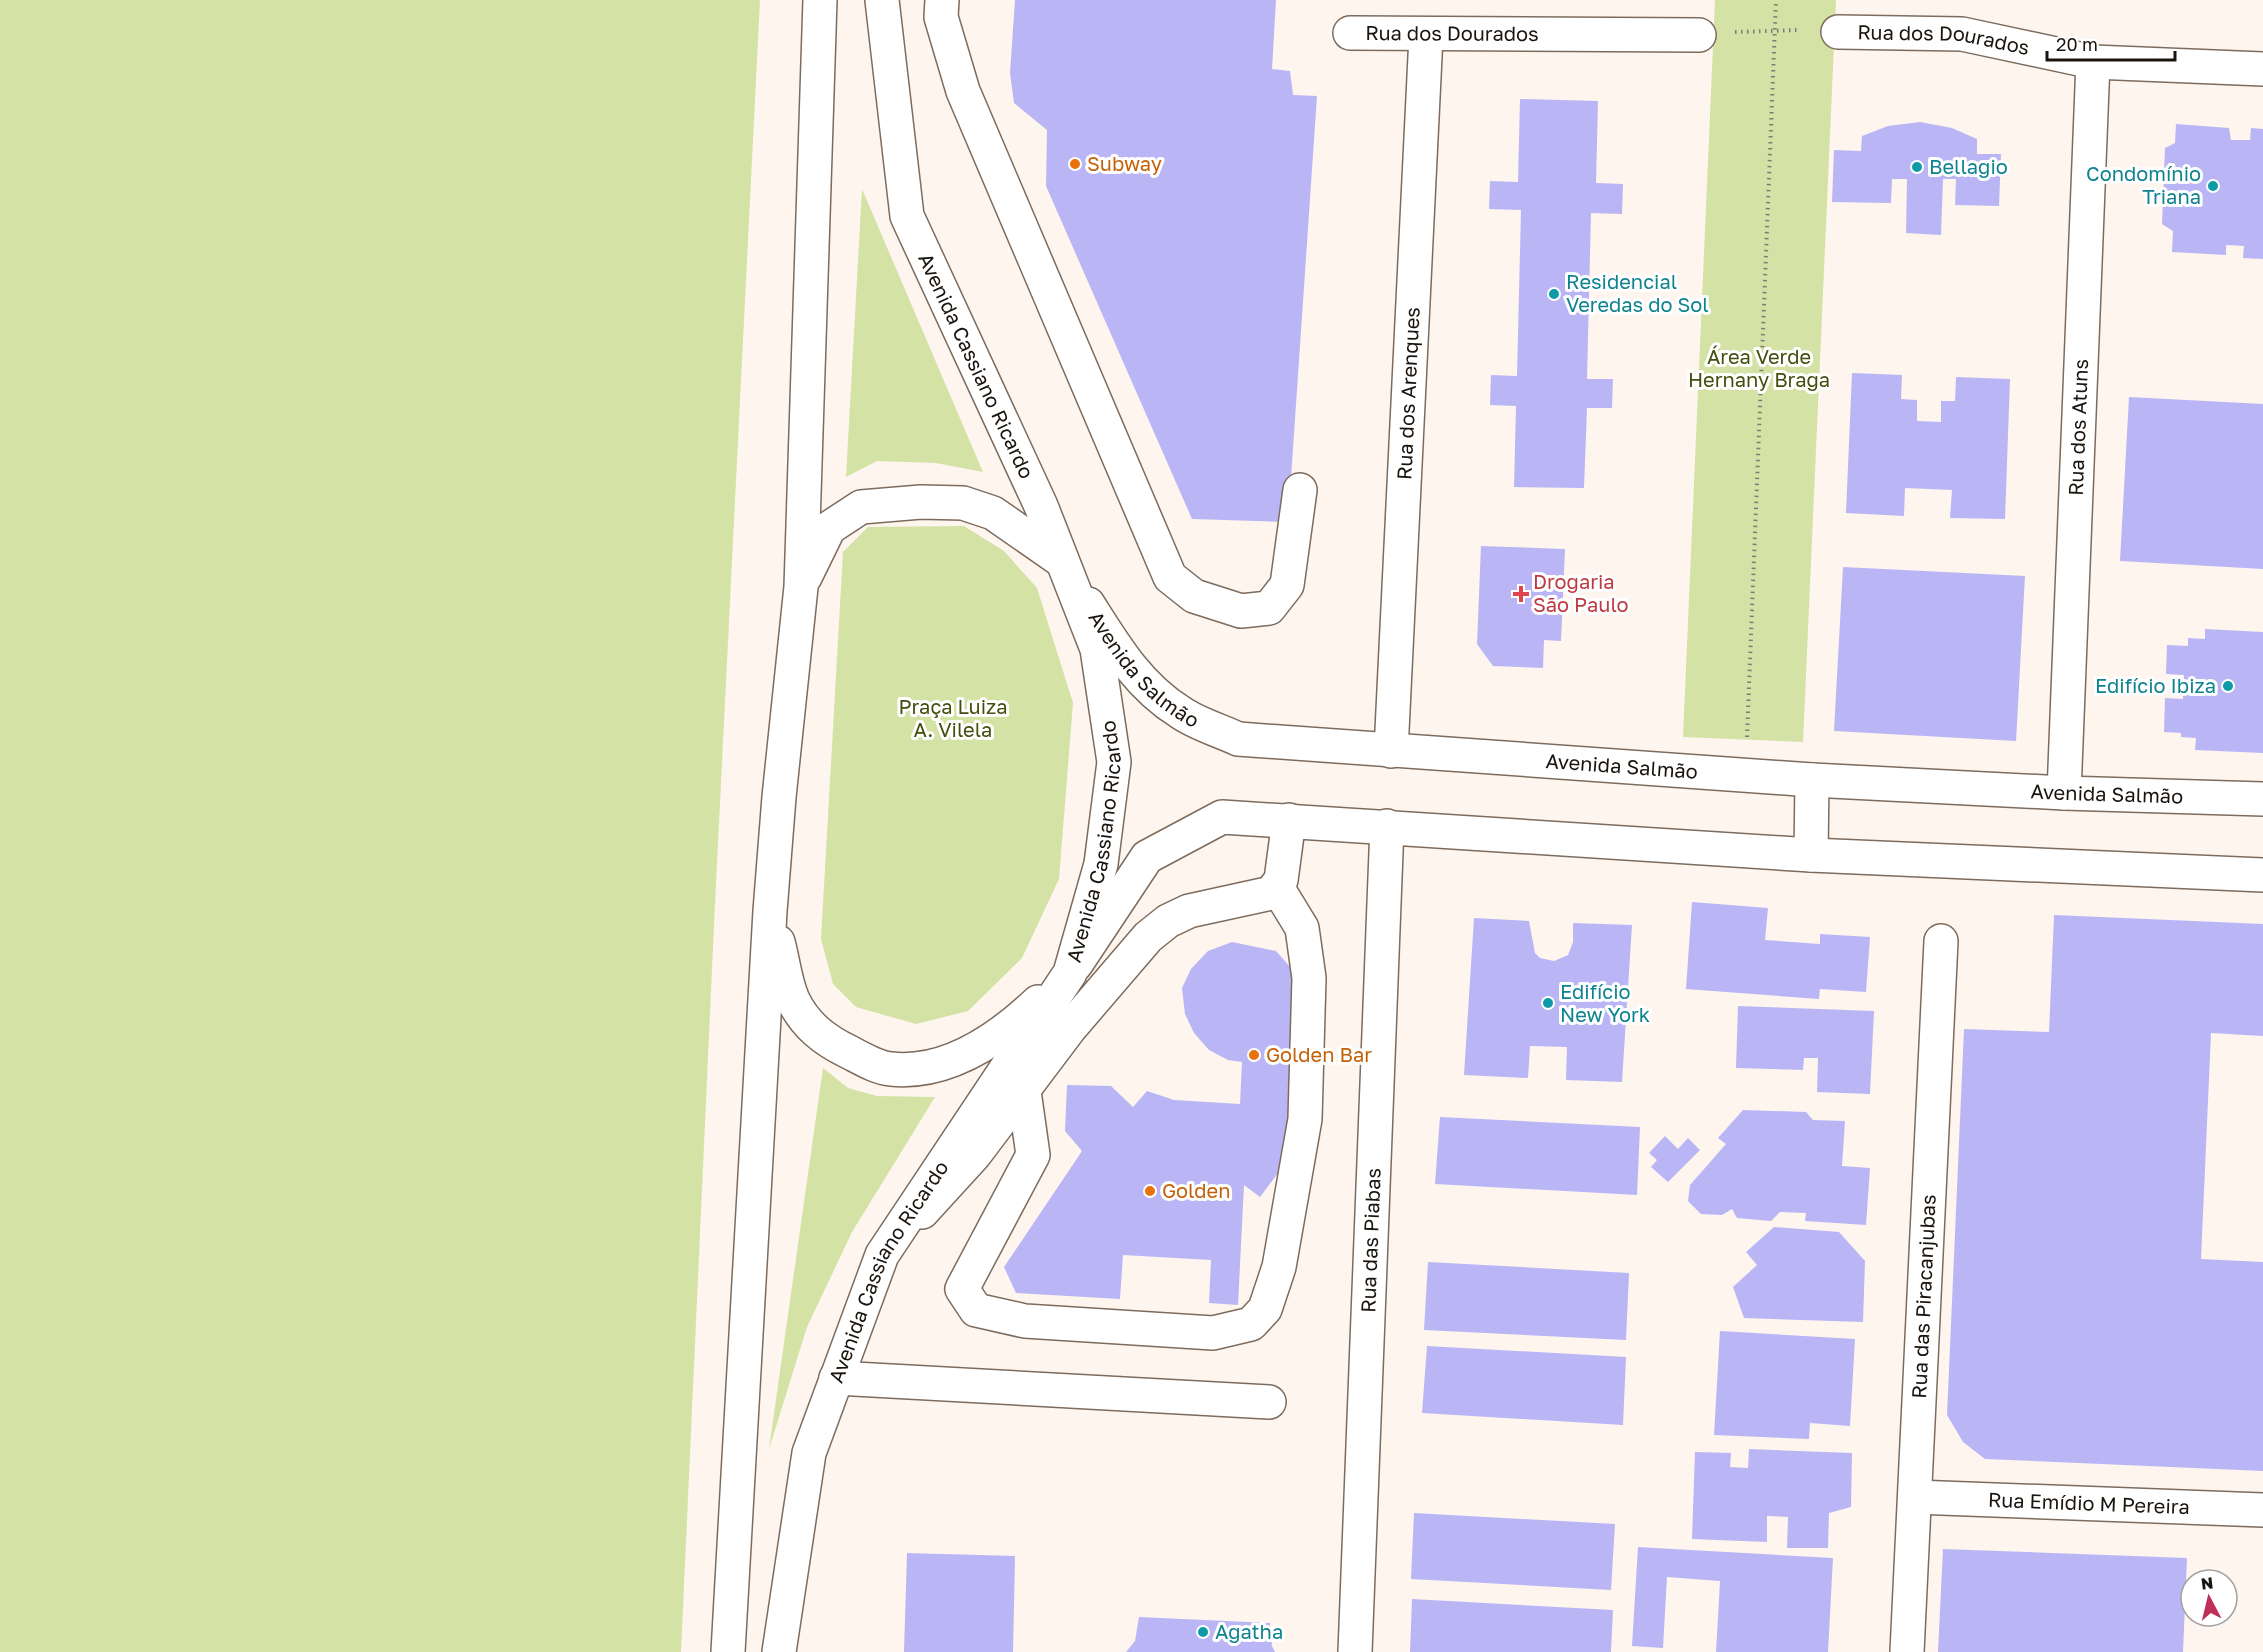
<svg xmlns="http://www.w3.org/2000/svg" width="2263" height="1652" font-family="'Golos Text',sans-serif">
<rect width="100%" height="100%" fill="#fdf5ee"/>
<!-- green -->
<g fill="#d5e2a5">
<path d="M0,0H760L715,903L681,1652H0Z"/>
<path d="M1715,0H1836L1803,742L1683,737Z"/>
<path d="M862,189L983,472L936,463L877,461L846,477Z"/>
<path d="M964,526L1004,551L1037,588L1073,703L1059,879L1022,958L968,1011L916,1024L856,1007L833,984L821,939L843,552L868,527Z"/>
<path d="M823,1068L848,1088L877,1096L935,1097L852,1232L807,1327L769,1449Z"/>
</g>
<!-- building -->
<g fill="#bab6f6">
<path d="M1015,0H1276L1272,69L1290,71L1293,95L1317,96L1288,522L1192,519L1046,186L1047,130L1014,103L1010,73Z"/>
<path d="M1520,99L1598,101L1596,183L1623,184L1622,214L1591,213L1587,379H1613L1612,408H1587L1584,488L1514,487L1516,406L1490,405L1491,375L1517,376L1521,210L1489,209L1490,181L1518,182Z"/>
<path d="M1920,122L1952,128L1977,139V154H2001L1999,206L1955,205L1956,179H1943L1941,235L1906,233L1907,179H1892L1891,203L1832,202L1834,150L1861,151L1862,136L1888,126Z"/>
<path d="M2176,124L2229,128L2231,140H2250L2251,128L2263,129V259L2243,258L2244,246L2226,245V255L2172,252L2173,231L2162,224L2165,148L2175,143Z"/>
<path d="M1852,373L1902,375L1901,399L1917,400V421L1941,422V401H1955L1956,377L2010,379L2005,519L1950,518L1952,490L1905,488L1904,516L1846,513Z"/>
<path d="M2129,397L2263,404V569L2120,561Z"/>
<path d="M1481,546L1565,549L1561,641L1544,640L1543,668L1493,666L1477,644Z"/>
<path d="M1843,567L2025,576L2016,741L1834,731Z"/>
<path d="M2205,629L2263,632V753L2195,750L2196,738L2181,737V733L2164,732L2165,698L2183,699V691L2192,692L2193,681H2184V675L2166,674L2167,645L2188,646V638L2205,639Z"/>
<path d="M1692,902L1768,908L1765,940L1820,944V934L1870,937L1866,992L1820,989L1819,999L1686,989Z"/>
<path d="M2054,915L2263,924V1036L2211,1033L2201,1259L2263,1262V1471L1985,1459L1963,1442L1947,1415L1964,1029L2049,1032Z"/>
<path d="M1474,918L1529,921L1535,953L1540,958L1554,961L1568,955L1573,942V923L1632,925L1622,1082L1566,1080L1567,1047L1530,1046L1528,1078L1464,1075Z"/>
<path d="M1232,942L1276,951L1292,969L1287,1161L1260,1197L1244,1185L1238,1305L1209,1303L1211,1260L1123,1255L1120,1299L1016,1293L1004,1267L1082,1151L1065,1131L1067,1085L1111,1086L1133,1107L1147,1091L1174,1100L1240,1104L1242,1062L1228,1060L1209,1050L1194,1033L1185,1014L1182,988L1191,969L1208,951Z"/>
<path d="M1738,1006L1874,1011L1870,1094L1817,1092L1818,1058H1804L1803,1070L1736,1068Z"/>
<path d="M1743,1110L1806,1112L1813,1120L1845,1121L1842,1166L1870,1168L1866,1225L1805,1221L1806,1213L1780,1212L1771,1221L1737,1218L1732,1209L1722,1215L1701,1214L1688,1201L1690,1185L1726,1144L1718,1138Z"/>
<path d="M1440,1117L1640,1127L1637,1195L1435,1184Z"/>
<path d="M1665,1136L1678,1149L1688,1138L1700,1150L1668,1182L1651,1167L1657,1160L1649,1153Z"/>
<path d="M1774,1227L1839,1232L1865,1261L1863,1322L1744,1318L1733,1287L1757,1265L1746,1252Z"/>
<path d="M1428,1262L1629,1273L1626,1340L1424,1330Z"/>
<path d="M1720,1331L1855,1339L1850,1426L1810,1423L1809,1439L1714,1435Z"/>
<path d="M1427,1346L1626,1357L1623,1425L1422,1413Z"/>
<path d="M1749,1449L1852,1453L1851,1507L1829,1513L1828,1548H1787L1788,1517L1767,1516V1542L1692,1539L1695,1452L1731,1453L1730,1467L1748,1468Z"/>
<path d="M1414,1513L1615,1524L1611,1590L1411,1579Z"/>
<path d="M1638,1547L1833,1558L1828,1652H1716L1720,1581L1667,1577L1663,1648L1632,1646Z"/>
<path d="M1943,1549L2187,1558L2183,1652H1938Z"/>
<path d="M907,1553L1015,1556L1013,1652H904Z"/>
<path d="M1412,1599L1613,1610L1611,1652H1410Z"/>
<path d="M1139,1617L1270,1623L1272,1646L1275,1652H1126L1135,1641Z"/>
</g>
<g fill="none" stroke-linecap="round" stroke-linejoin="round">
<defs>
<g id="minor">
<path d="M942,0L941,17L963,91L1170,577L1194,596L1241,611L1269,608L1287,585L1300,490"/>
<path id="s1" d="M1838,32L1962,34L2093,62L2263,69"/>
<path id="s2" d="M1350,33L1699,35"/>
<path id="s3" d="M1088,604C1114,645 1138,686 1180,712C1197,724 1219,730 1238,739L1812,780L2064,793L2263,799"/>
<path id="s4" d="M1391,751L1426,36"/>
<path id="s5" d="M2064,793L2093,62"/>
<path d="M1811,855L1812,780"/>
<path d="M1076,964L1147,857L1222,817L1811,855L2263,875"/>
<path d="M1014,1057L1024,1091L1033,1155L962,1289L976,1310L1025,1321L1213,1333L1251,1324L1265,1309L1279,1267L1305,1119L1309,978L1302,928L1277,887"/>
<path d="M922,1212L975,1154L1070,1028L1148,937L1168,921L1189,911L1271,893L1281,880L1289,820"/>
<path d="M836,1378L1269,1402"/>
<path id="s6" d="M1915,1497L2263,1510"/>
<path id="s7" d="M1355,1652L1387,826"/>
<path id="s8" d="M1907,1652L1941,941"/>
</g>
<g id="major">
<path d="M805,577L829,528L861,507L921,502L963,503L993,513L1062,561"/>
<path d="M778,942C783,960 785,982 793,1000C805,1025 824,1040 849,1052C861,1058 877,1068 891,1069C947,1075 1000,1038 1038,1002"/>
<path d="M728,1652L770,911L779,797L801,587L820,0"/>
<path id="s9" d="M779,1652L809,1453L882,1255L1070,973L1101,864L1114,762L1097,649L1041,506L907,216L882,0"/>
</g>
</defs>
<!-- minor casing -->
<use href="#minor" stroke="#7d6b5d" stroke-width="36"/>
<!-- major casing -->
<use href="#major" stroke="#7d6b5d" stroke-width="36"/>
<!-- path -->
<g stroke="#827b75" stroke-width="4" stroke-dasharray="1.5 4.5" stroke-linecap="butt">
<path d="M1735,32L1800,30"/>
<path d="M1747,737L1776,0"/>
</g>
<!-- minor -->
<use href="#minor" stroke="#fff" stroke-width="33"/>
<!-- major -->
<use href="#major" stroke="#fff" stroke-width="33"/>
</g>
<!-- markers -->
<g fill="#e8710a" stroke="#fff" stroke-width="2">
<circle cx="1075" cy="164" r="6"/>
<circle cx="1254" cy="1055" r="6"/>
<circle cx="1150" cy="1191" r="6"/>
</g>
<g fill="#0f9aa8" stroke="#fff" stroke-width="2">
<circle cx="1917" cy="167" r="6"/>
<circle cx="2213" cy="186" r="6"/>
<circle cx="1554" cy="294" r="6"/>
<circle cx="2228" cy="686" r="6"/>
<circle cx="1548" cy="1003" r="6"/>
<circle cx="1203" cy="1632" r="6"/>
</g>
<path fill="#e0444e" stroke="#fff" stroke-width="2" d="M1518 585h6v6h6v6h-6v6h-6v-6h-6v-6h6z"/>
<g text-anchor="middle" stroke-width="6" stroke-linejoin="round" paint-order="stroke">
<!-- street labels -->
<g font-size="20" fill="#1a140e" stroke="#fff">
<text dy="7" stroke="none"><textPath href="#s2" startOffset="102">Rua dos Dourados</textPath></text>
<text dy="7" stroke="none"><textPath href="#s1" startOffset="106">Rua dos Dourados</textPath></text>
<text transform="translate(976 366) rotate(65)" y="7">Avenida Cassiano Ricardo</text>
<text dy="7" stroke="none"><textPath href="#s4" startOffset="358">Rua dos Arenques</textPath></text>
<text dy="7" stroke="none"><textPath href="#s5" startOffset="366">Rua dos Atuns</textPath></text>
<text dy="7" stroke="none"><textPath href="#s3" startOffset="87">Avenida Salmão</textPath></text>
<text dy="7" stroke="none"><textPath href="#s3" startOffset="592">Avenida Salmão</textPath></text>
<text dy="7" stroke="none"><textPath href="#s3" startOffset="1078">Avenida Salmão</textPath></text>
<text dy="7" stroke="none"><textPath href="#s9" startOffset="886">Avenida Cassiano Ricardo</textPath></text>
<text dy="7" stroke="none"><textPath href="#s7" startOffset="412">Rua das Piabas</textPath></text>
<text dy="7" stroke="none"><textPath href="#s9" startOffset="400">Avenida Cassiano Ricardo</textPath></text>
<text dy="7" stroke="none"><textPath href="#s8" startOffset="356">Rua das Piracanjubas</textPath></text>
<text dy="7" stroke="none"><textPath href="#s6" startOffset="174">Rua Emídio M Pereira</textPath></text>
</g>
<!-- food labels -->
<g font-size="20" fill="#c56008" stroke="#fff" text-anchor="start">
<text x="1087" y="171">Subway</text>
<text x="1266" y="1062">Golden Bar</text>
<text x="1162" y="1198">Golden</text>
</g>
<!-- culture labels -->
<g font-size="20" fill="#0d838f" stroke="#fff" text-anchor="start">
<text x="1929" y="174">Bellagio</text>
<text x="2201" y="181" text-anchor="end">Condomínio<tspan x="2201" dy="23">Triana</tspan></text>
<text x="1566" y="289">Residencial<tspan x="1566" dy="23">Veredas do Sol</tspan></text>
<text x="2216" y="693" text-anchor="end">Edifício Ibiza</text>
<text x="1560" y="999">Edifício<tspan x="1560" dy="23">New York</tspan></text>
<text x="1215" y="1639">Agatha</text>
</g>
<!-- park labels -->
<g font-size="20" fill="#454e0e" stroke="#fff">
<text x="1759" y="364">Área Verde<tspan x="1759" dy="23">Hernany Braga</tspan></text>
<text x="953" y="714">Praça Luiza<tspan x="953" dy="23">A. Vilela</tspan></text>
</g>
<!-- health labels -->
<g font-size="20" fill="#be3a42" stroke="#fff" text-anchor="start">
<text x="1533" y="589">Drogaria<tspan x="1533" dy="23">São Paulo</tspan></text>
</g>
</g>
<!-- north arrow -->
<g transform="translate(2209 1598) rotate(353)"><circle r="28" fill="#ffffff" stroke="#a3a19f" stroke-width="1.5"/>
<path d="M0-4.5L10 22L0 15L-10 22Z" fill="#be2f59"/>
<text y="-9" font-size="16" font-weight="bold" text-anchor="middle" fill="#1a140e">N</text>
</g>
<!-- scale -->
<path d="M2047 51v9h128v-9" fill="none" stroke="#1a140e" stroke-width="3"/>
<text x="2056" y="51" font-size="18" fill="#1a140e" stroke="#ffffff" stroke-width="4.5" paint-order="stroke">20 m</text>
</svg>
